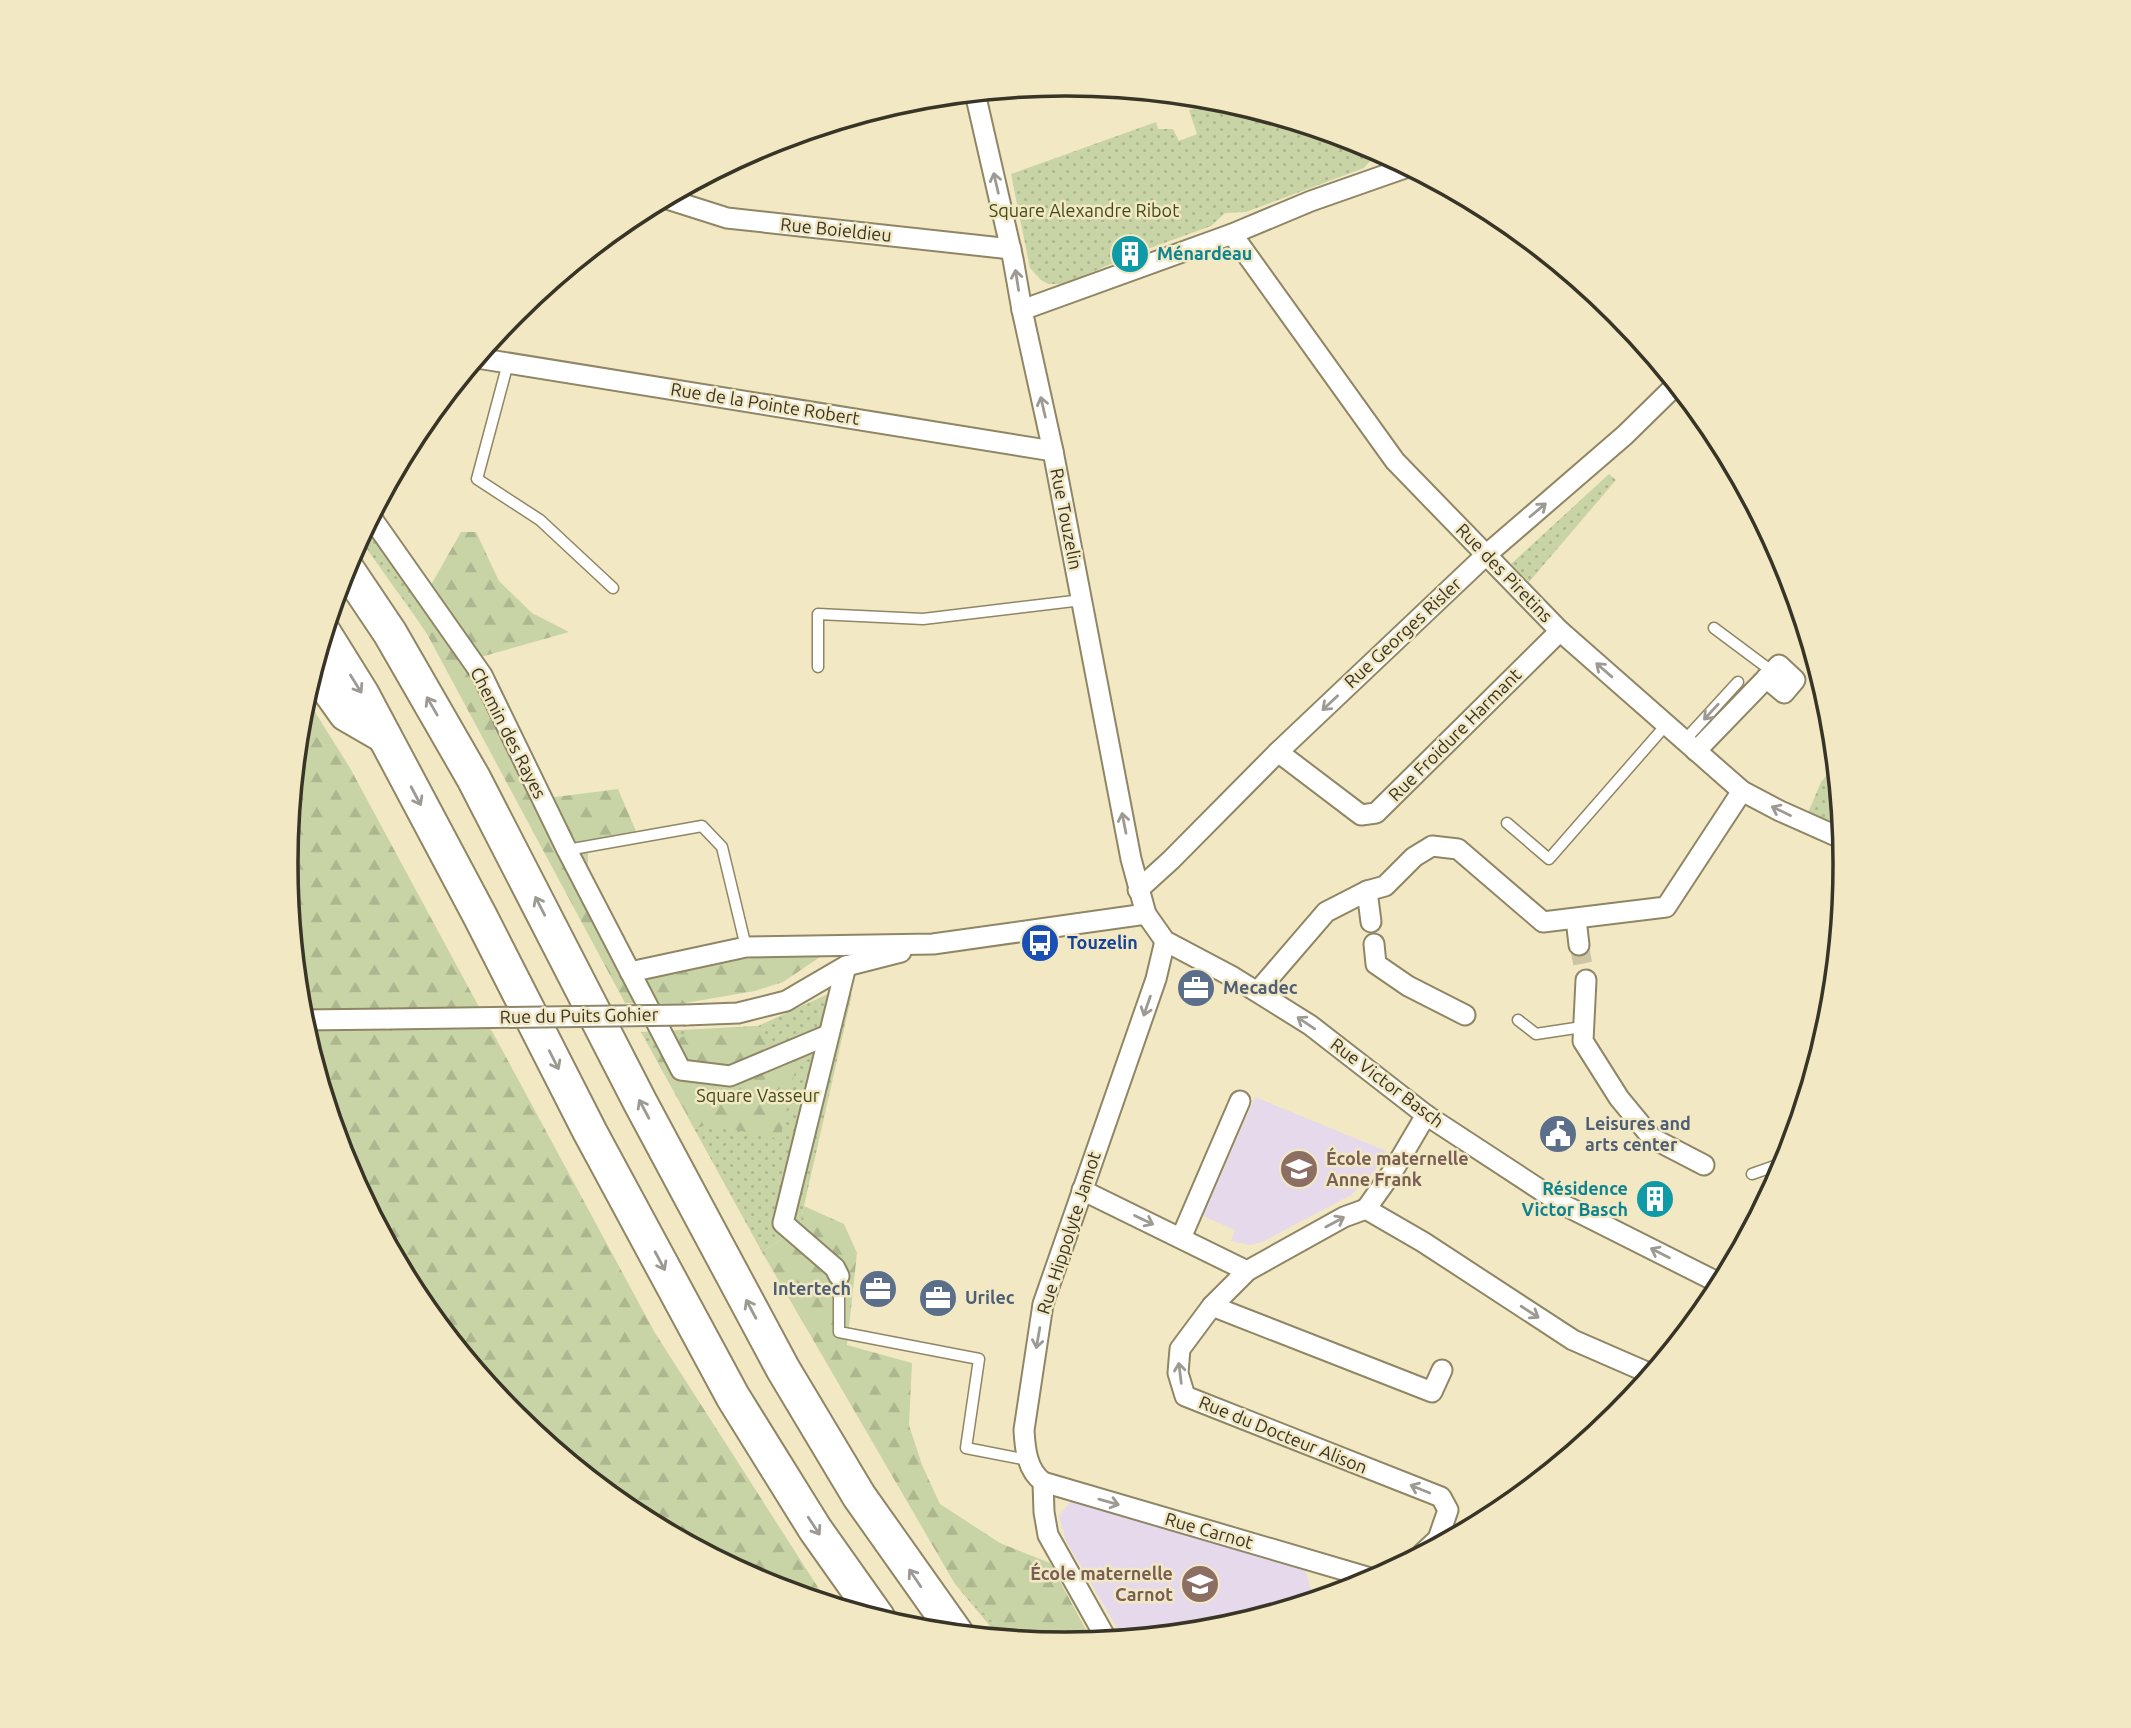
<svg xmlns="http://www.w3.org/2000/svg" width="2131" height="1728" font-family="Ubuntu,sans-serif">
<defs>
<pattern id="grass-dots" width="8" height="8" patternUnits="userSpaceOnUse" patternTransform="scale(1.75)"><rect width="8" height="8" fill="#c9d4a6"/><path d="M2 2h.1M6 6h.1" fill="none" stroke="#adb78f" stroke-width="1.8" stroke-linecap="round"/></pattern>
<pattern id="forest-firs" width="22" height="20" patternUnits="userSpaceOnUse" patternTransform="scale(1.75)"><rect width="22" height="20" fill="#c9d4a6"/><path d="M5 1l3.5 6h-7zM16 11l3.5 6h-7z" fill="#adb78f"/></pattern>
</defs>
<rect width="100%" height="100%" fill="#f2e8c4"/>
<!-- education -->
<g fill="#e6d9ec">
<path d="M1255,1097L1386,1151L1382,1162L1369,1177L1351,1195L1262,1242L1250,1245L1231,1241L1235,1230L1203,1216Z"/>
<path d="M1072,1500L1305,1569L1314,1600L1217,1629L1123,1638L1066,1541L1059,1516Z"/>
</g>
<!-- grass -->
<g fill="url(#grass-dots)">
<path d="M1220,100L1364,144L1387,156L1369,162L1364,168L1246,212L1225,213L1211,226L1142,251L1064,284H1048L1041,280L1030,268L1011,174L1156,122L1158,129H1173L1179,141L1197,134L1189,110Z"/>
<path d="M1609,474L1616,480L1529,582L1511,564Z"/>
<path d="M370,518L423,600L414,615L359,538Z"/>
<path d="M1836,764L1842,827L1808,813L1821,782Z"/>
<path d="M828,994H852L799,1228L762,1252L641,1032L758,1026Z"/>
<path d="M955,1584L1010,1639L1000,1638Z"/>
</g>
<!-- forest -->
<g fill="url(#forest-firs)">
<path d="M461,532H476L499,581L532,613L569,632L470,660L548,798L618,789L638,836L588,845V886L640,969L829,951L783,982L755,991L679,1004L625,1003L427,634L414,615Z"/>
<path d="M305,696L350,768L655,1333L828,1603L767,1584L632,1512L514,1415L417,1297L345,1162L300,1016L286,864L301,711Z"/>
<path d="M758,1026L796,1066L780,1139L708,1124L695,1129L653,1053L695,1030Z"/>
<path d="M804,1206L844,1224L857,1253L847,1345L912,1363L909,1425L922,1465L940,1504L1000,1543L1050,1563L1092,1641L1065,1644L1010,1639L955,1584L762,1252L799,1228Z"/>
</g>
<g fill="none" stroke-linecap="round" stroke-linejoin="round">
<!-- street-tunnel -->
<path stroke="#cdc4a4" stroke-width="19" stroke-dasharray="19 10" stroke-linecap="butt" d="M1579,945L1586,980"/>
<defs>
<g id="lane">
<path d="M508,363L477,479L540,520L613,588"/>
<path d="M1714,628L1773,672"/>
<path d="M818,667V614L923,619L1082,600"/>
<path d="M1684,741L1738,682"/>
<path d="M1507,823L1549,859L1666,725"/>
<path d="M567,850L702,826L722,847L746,947"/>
<path d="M1518,1020L1536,1034L1582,1027"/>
<path d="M1752,1174L1786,1162"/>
<path d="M839,1276V1332L979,1359L966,1448L1028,1460"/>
</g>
<g id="street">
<path d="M975,93L1013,259L1022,310L1053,451L1131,859L1146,914L1165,941L1233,977L1310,1025L1426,1115L1562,1204L1721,1284"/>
<path d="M664,198L727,218L1011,249"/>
<path d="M1232,234L1395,461L1560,631L1742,791L1780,811L1843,839"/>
<path d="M1022,310L1232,234L1311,201L1408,167"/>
<path d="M477,358L1053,451"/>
<path d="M371,517L482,675L567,850L681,1070L730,1076L828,1035"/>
<path d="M1696,751L1779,665L1795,680L1784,693L1766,678"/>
<path d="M1278,752L1361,815L1376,813L1560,631"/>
<path d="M1138,890L1171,860L1278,752L1486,555L1625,435L1676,385"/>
<path d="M1367,891L1371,922"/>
<path d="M1576,919L1579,945"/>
<path d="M1165,941L1156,979L1043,1304L1024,1430C1025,1449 1027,1470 1043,1482L1374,1579"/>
<path d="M1374,944L1376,964L1408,986L1465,1015"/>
<path d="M630,972L746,947L933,944L1146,914"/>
<path d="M1586,980L1583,1041L1619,1098L1652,1138L1704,1165"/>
<path d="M1258,991L1326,912L1367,891L1385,886L1414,857L1432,846L1458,849L1543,922L1666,907L1742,791"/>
<path d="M686,1015L738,1013L786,1001L846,966L901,952"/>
<path d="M302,1020L389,1019"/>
<path d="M1082,1190L1247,1271"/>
<path d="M1366,1209L1393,1171L1426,1115"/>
<path d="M1181,1238L1240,1101"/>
<path d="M839,1276L835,1268L783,1223L846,966"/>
<path d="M1212,1306L1432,1392L1442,1370"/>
<path d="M1043,1482L1044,1512L1048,1535L1107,1640"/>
<path d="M1423,1553L1438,1539L1448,1510L1441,1497L1185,1396L1178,1373L1180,1349L1212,1306L1247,1271L1344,1217L1366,1209L1423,1242L1573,1340L1651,1374"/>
</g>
<g id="highway">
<path d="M345,566L390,633L474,779L640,1102L783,1369L859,1496L956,1633"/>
<path d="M324,633L362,694L480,916L590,1132L733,1397L815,1529L878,1618"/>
<path d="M314,669L346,714L384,736"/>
</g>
</defs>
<!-- lane casing -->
<use href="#lane" stroke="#8f8665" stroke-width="13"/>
<!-- street casing -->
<use href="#street" stroke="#8f8665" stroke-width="23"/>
<!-- highway casing -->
<use href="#highway" stroke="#8f8665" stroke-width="37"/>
<!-- lane -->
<use href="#lane" stroke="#fff" stroke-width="10"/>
<!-- street -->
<use href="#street" stroke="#fff" stroke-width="19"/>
<!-- highway -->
<use href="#highway" stroke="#fff" stroke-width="33"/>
<defs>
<path id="street-bridge" d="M389,1019L686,1015"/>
</defs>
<!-- street-bridge casing -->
<use href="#street-bridge" stroke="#8f8665" stroke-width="23" stroke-linecap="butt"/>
<!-- street-bridge -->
<use href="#street-bridge" stroke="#fff" stroke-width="19"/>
</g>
<!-- one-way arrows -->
<defs><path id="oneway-shaft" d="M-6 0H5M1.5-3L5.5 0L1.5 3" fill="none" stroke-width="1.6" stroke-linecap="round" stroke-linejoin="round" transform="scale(1.75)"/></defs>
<g stroke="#9c9a92">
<use href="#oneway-shaft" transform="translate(996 183) rotate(-103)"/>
<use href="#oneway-shaft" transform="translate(1017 280) rotate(-99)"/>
<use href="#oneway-shaft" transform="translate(1043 407) rotate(-103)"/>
<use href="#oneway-shaft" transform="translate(1538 510) rotate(-40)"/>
<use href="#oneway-shaft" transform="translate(1604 670) rotate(-139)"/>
<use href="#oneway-shaft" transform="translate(356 684) rotate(58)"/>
<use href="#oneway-shaft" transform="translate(1330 703) rotate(137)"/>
<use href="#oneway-shaft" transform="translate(432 706) rotate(-120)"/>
<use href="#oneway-shaft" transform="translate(1711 712) rotate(133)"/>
<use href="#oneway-shaft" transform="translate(416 796) rotate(62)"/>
<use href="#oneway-shaft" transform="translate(1781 811) rotate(-154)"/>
<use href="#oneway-shaft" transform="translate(1124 823) rotate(-101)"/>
<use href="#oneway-shaft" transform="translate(540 906) rotate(-117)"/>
<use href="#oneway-shaft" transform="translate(1147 1006) rotate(109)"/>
<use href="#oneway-shaft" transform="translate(1306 1023) rotate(-146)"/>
<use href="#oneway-shaft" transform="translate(554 1060) rotate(63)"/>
<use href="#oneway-shaft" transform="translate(644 1109) rotate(-118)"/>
<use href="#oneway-shaft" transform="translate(1144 1220) rotate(26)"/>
<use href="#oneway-shaft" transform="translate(1335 1222) rotate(-28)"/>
<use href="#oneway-shaft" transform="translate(1660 1253) rotate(-153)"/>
<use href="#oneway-shaft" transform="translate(660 1261) rotate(62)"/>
<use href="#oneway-shaft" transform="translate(751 1309) rotate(-118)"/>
<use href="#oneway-shaft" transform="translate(1530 1312) rotate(33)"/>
<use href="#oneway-shaft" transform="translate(1038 1338) rotate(100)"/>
<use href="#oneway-shaft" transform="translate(1180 1373) rotate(-97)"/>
<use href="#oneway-shaft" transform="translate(1420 1489) rotate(-158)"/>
<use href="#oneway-shaft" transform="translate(1109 1502) rotate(16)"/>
<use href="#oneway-shaft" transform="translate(814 1526) rotate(57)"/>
<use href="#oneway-shaft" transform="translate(915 1578) rotate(-124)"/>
</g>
<!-- icons -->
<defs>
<symbol id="building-disc" viewBox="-11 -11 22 22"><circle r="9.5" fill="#0f9aa8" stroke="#f2e8c4"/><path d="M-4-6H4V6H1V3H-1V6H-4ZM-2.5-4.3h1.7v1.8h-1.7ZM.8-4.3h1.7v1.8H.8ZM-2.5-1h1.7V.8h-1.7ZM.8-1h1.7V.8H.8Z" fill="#fff"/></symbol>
<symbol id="bus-disc" viewBox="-11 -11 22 22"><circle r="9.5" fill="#1a4fb4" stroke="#f2e8c4"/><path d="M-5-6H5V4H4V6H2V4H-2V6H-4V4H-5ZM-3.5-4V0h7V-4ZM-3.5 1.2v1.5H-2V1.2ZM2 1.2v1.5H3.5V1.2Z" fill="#fff"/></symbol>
<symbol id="office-disc" viewBox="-11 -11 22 22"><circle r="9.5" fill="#5c6f8a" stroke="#f2e8c4"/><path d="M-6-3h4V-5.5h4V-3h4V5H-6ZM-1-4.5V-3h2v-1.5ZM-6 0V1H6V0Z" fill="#fff"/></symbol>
<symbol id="civic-disc" viewBox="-11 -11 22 22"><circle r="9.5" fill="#5c6f8a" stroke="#f2e8c4"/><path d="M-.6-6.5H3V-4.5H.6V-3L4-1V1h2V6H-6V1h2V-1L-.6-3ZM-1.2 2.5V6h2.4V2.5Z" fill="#fff"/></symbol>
<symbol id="school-disc" viewBox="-11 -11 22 22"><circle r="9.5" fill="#8d6e63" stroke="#f2e8c4"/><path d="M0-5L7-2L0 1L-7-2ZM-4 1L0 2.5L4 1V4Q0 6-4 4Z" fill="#fff"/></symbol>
</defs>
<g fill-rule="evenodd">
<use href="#building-disc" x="1108" y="232" width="44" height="44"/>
<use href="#bus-disc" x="1018" y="921" width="44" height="44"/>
<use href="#office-disc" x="1174" y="966" width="44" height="44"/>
<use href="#civic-disc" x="1536" y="1112" width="44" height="44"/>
<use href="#school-disc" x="1277" y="1147" width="44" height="44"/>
<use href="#building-disc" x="1633" y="1177" width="44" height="44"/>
<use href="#office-disc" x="856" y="1267" width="44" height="44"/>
<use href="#office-disc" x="916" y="1276" width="44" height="44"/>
<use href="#school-disc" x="1178" y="1562" width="44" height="44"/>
</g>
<g text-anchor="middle" stroke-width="5" stroke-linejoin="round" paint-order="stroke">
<!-- park labels -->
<g font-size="18" fill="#424b18" stroke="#f2e8c4">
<text x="1084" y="217">Square Alexandre Ribot</text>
<text x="758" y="1102">Square Vasseur</text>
</g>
<!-- street labels -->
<g font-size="18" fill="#383426" stroke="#f2e8c4">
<text transform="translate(836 230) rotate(6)" y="6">Rue Boieldieu</text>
<text transform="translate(765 404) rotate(9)" y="6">Rue de la Pointe Robert</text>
<text transform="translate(1066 519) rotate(79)" y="6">Rue Touzelin</text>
<text transform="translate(1504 573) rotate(46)" y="6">Rue des Piretins</text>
<text transform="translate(1403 633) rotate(-43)" y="6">Rue Georges Risler</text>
<text transform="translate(508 733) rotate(63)" y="6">Chemin des Rayes</text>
<text transform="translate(1455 735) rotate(-45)" y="6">Rue Froidure Harmant</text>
<text transform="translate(579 1016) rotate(-1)" y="6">Rue du Puits Gohier</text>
<text transform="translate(1387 1083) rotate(37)" y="6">Rue Victor Basch</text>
<text transform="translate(1069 1233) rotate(-72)" y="6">Rue Hippolyte Jamot</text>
<text transform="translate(1283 1435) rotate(22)" y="6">Rue du Docteur Alison</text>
<text transform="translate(1209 1531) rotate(16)" y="6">Rue Carnot</text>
</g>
<!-- culture labels -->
<g font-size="18" font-weight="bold" fill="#0d838f" stroke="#f2e8c4" text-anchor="start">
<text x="1157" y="260">Ménardeau</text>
<text x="1628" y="1195" text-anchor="end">Résidence<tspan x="1628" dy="21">Victor Basch</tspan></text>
</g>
<!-- transit labels -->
<g font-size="18" font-weight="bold" fill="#164399" stroke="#f2e8c4" text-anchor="start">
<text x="1067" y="949">Touzelin</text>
</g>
<!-- service labels -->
<g font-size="18" font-weight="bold" fill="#4e5e75" stroke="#f2e8c4" text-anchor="start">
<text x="1223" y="994">Mecadec</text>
<text x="1585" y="1130">Leisures and<tspan x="1585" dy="21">arts center</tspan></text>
<text x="851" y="1295" text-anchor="end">Intertech</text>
<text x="965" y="1304">Urilec</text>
</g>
<!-- education labels -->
<g font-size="18" font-weight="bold" fill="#785e54" stroke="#f2e8c4" text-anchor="start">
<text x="1326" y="1165">École maternelle<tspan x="1326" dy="21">Anne Frank</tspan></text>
<text x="1173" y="1580" text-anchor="end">École maternelle<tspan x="1173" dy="21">Carnot</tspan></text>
</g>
</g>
<!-- crop -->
<path d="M0 0H2131V1728H0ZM1065 96H1066A767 767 0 0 1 1833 863V865A767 767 0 0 1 1066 1632H1065A767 767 0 0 1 298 865V863A767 767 0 0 1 1065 96Z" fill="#f2e8c4" fill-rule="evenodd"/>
<path fill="none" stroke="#383426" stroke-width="3.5" d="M1065 96H1066A767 767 0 0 1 1833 863V865A767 767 0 0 1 1066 1632H1065A767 767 0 0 1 298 865V863A767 767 0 0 1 1065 96Z"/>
</svg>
